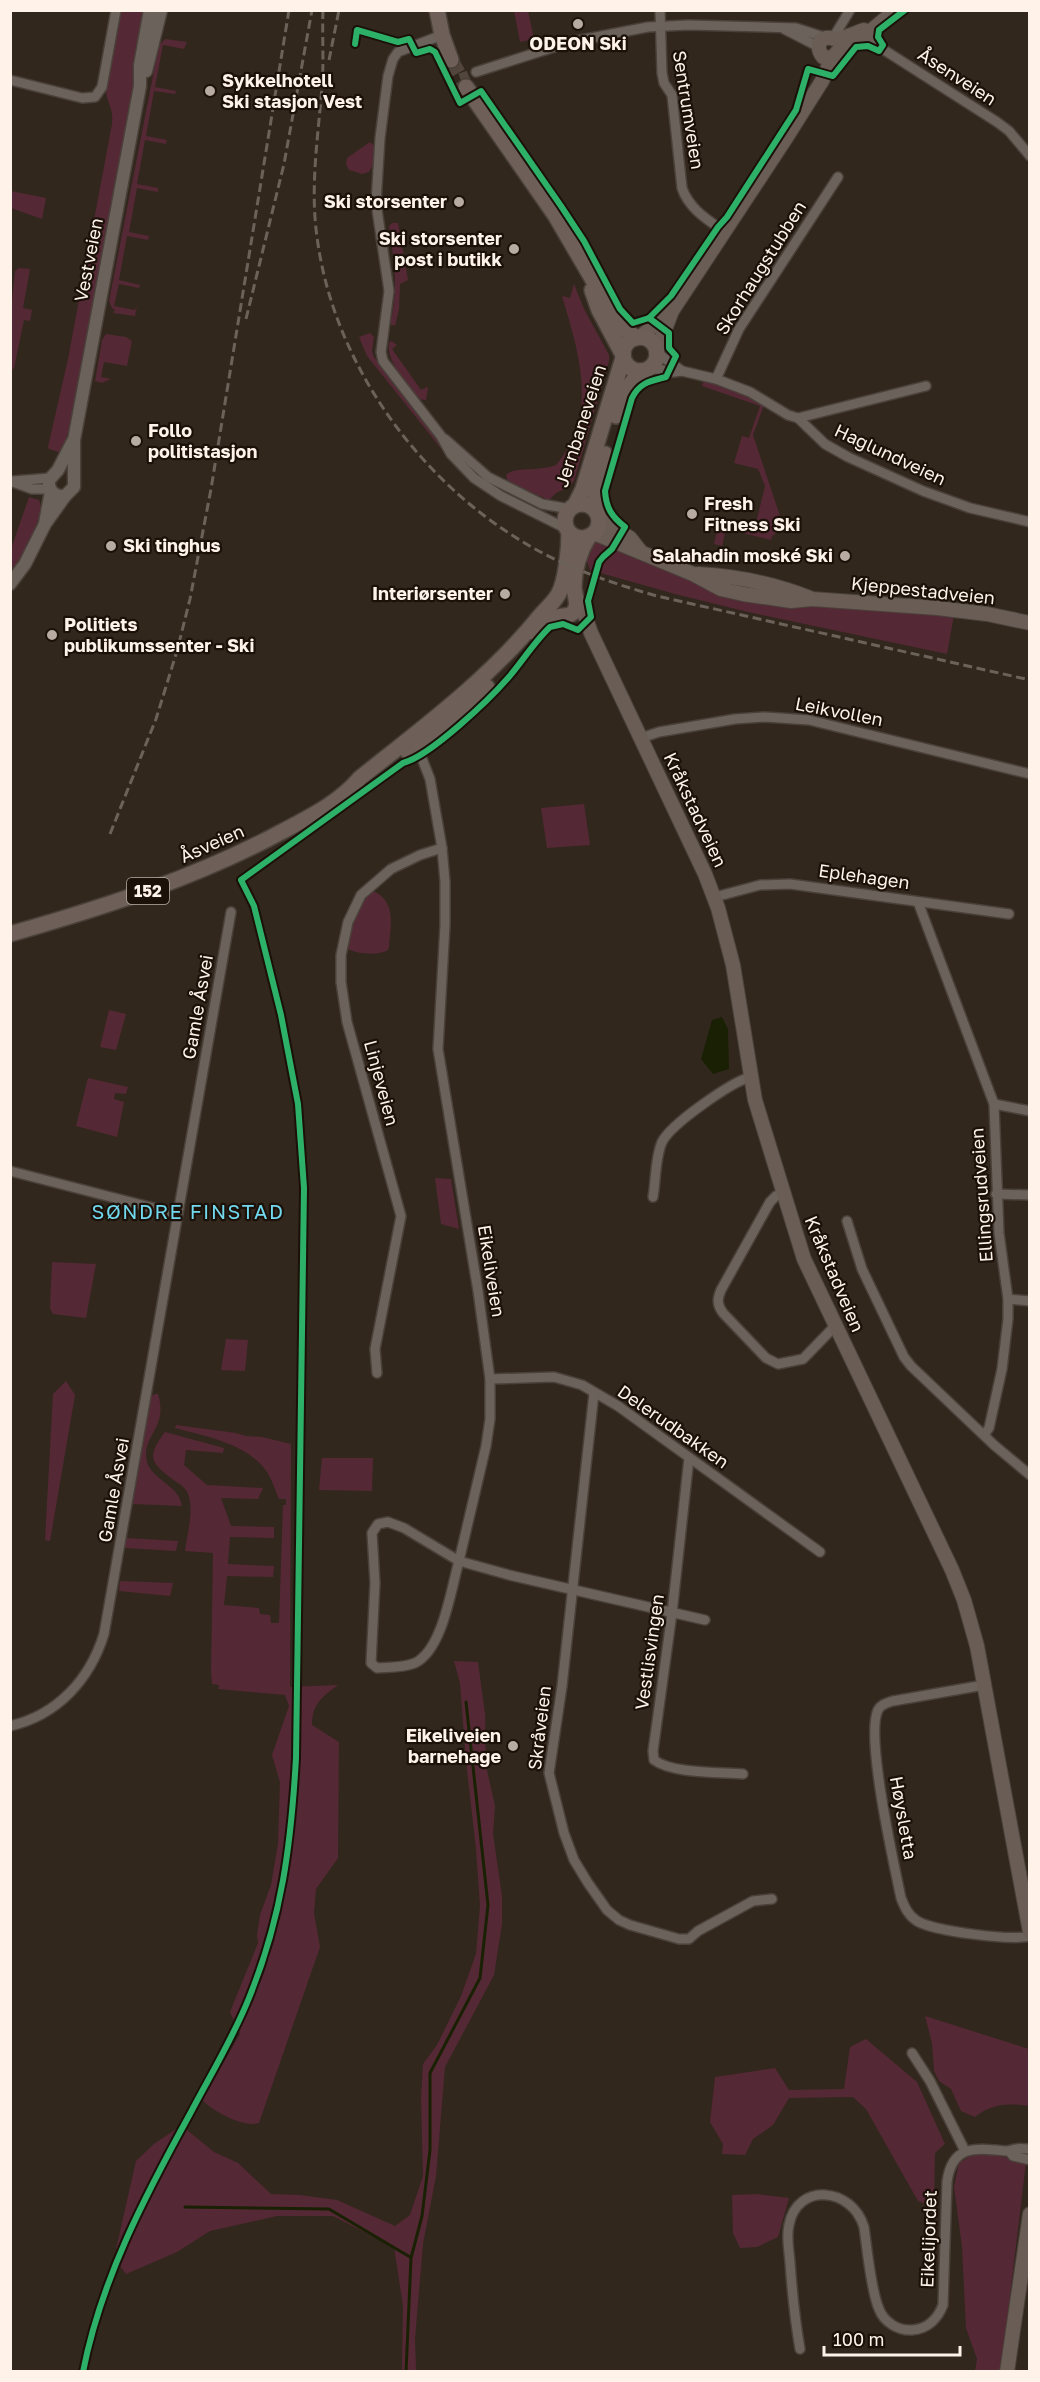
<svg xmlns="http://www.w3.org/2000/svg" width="1040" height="2382" font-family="'Golos Text',sans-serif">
<rect width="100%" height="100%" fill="#32271d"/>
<!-- green -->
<g fill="#552835">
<path d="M120,11H147L73,413L64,447L61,453L49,449L48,447L68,359L112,124C114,106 106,104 106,88Z"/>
<path d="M514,11H528L534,39L520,42Z"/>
<path d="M165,39L187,42L184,49L163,45L155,87L176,91L175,94L154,91L146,136L167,140L166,144L145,140L137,184L158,188V192L137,188L129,232L149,236L148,240L127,236L119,280L140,285L139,288L119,284L114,306L135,310L137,304L135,316L113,313L115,310L112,308L109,301L159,45Z"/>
<path d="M370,142L374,146L373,165L369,172L362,174L349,170L346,164L347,158Z"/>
<path d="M11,191L46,198L42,219L11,208Z"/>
<path d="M392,223H398L408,280L400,284L399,309L395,326L390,324C399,289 394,261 389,226Z"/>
<path d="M19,268L30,269L23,308L32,310L30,321L24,320L14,368L11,371L10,320L15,271Z"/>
<path d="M574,284L584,309L609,355V361L574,481L567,488L556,493L549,500L508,482L506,475C514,466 540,472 556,465C599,414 579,353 562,296L570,298Z"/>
<path d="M370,333L374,337L372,351L374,357L440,441L447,456L367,356L359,337Z"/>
<path d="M106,334L126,337L132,341L127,366L104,362L101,377L111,379L102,383L95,381L102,340Z"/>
<path d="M391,341L397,345L392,349L421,390L427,387L428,388L426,400L420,399C409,385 386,363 389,343Z"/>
<path d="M704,379L765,402L753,435L784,528L772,536L771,540L726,529L722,546L714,544L720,519L755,527L765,486L758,469L734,463L742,436L749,438L760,406L702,386Z"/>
<path d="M29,497L39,500L42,510L30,542L11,573V549Z"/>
<path d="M602,537L721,589L955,609L947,654L748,612L675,594L590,570L587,561L584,562L593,543Z"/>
<path d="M584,804L590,845L547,848L541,808Z"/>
<path d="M373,891C396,901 391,925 389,946L388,950C378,956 358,954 348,949L346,945L354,916L370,892Z"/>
<path d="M109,1010L126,1014L116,1050L100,1047Z"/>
<path d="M88,1078L128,1087L126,1094L115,1093L114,1099L124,1102L117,1137L76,1126Z"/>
<path d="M435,1178L451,1179L459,1229L441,1224Z"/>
<path d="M52,1262L96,1264L86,1318L53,1314L50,1308Z"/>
<path d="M226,1339L248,1340L245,1371L221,1370Z"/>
<path d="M66,1381L75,1395L50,1541L45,1540L53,1394Z"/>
<path d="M155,1394H158C168,1427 145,1433 146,1456C147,1480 179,1483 182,1506L133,1504L151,1396Z"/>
<path d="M176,1425L236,1433L246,1436L262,1437L291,1444L290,1687L338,1685C322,1697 312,1704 312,1725L339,1742L338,1858L316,1889L314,1913L320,1947L259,2123C243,2128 213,2111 202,2100L240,2034L230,2012L258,1943L257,1936L260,1915L271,1885L278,1844L280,1782L272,1755L289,1706L285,1695L218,1689L219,1685L212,1684L211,1671L213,1553L185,1551C187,1533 196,1506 186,1490C183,1486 178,1483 175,1481C150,1462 146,1458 165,1432L224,1448L223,1453L186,1450L184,1465L207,1485L263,1488L258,1499L221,1498L231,1526L274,1527V1538L230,1537L228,1564L274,1566L273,1577L227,1576L224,1605L259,1608L260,1614L270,1615L271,1623H279L283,1505H286V1499H279C276,1492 273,1484 270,1477C252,1444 208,1437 175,1428Z"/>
<path d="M322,1458H373L372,1491L319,1490Z"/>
<path d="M126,1538L178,1541L176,1551L124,1548Z"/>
<path d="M120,1581L173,1583L170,1596L119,1591Z"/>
<path d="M454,1661L478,1662L485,1714L486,1766L495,1806L493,1834L502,1896V1924L494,1975L445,2067L436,2176L423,2244L415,2339L416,2371H402L403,2306L394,2247L333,2216H277L210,2231L177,2252L126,2274L114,2258L136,2161L154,2144L176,2129L187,2130L214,2152L238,2163L271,2194L300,2195L337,2200L395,2226L410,2215L423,2176L421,2099L423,2064L437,2045L461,1996L476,1954L480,1906L476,1849L466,1761L460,1683Z"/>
<path d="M925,2016L1029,2049V2106C1009,2103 992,2103 975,2117L961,2111L951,2089L939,2081L934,2071L932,2043Z"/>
<path d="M866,2039L917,2082L945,2144L935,2153L934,2207L918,2201L866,2109L853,2097L789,2098L773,2125L753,2139L745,2155L722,2154L723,2144L710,2122L715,2077L775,2068L789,2090L844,2089L850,2047Z"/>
<path d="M978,2151L1026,2162L1001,2371H975L977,2359L966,2328L962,2247L954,2187L959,2163Z"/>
<path d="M757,2194L789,2198L778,2237L757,2247L740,2248L733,2233L732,2195Z"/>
</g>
<!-- water -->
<path fill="#1a2004" d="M722,1017L728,1029L729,1069L713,1074L701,1059L712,1020Z"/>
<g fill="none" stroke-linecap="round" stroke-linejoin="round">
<!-- stream -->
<g stroke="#1a2004" stroke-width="3">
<path d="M185,2207L329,2209L410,2257"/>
<path d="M406,2372L411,2258L422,2216L430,2150V2073L480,1978L488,1905L466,1702"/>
</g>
<!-- minor-tunnel -->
<path stroke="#51453c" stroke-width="9" stroke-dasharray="9 4.5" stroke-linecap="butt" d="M460,78L476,72"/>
<!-- primary-tunnel -->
<path stroke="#51453c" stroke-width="15" stroke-dasharray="15 8" stroke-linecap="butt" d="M451,60L466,87"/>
<defs>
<g id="minor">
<path d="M660,10L662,73L664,83L672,95L682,188C689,209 708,220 725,232"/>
<path d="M784,29L819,47"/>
<path d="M863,30L881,48L997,122L1009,131L1030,156"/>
<path d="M442,35L398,52L393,59L388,76L380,138L376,203L389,291L381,352L383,361L441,436L451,454L474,478L501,496L567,529"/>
<path d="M833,38L850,10"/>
<path d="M476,72L570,42L648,27L688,25L796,28L827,38"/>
<path d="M10,80L82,98L95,97L102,87L116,10"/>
<path d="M656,352L682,371"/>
<path d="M650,368L674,372L682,371L716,379L750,392L788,415L798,418L825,444L848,457L923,491L970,508L1030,522"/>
<path d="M716,379L739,329L838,177"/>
<path d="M798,418L926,386"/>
<path d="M445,439L488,477L542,504L570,509"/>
<path d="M10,481L32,489H50"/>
<path d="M13,481L50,478"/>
<path d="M641,738L659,732L735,719L765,717L809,720L1030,774"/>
<path d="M412,743L421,756L430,779L442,848L445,882V925L438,1049L478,1291L490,1379V1419L486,1446L459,1561L509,1575L705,1620"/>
<path d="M715,897L760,885L790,884L1009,914"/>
<path d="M918,902L994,1104L999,1233L1008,1299V1319L1002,1369L989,1428L984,1435"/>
<path d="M994,1104L1030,1111"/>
<path d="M10,1171L177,1214"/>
<path d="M783,1193L776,1196L770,1202L721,1290C717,1299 717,1305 723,1313L766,1358L778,1364L803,1359L835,1326"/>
<path d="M996,1194L1030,1195"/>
<path d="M653,1197C656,1180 655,1158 662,1142C671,1124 730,1083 750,1077"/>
<path d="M847,1221L862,1269L904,1357L911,1366L994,1445L1030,1475"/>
<path d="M1008,1299L1030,1301"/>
<path d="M377,1373L375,1349L401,1216L347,1022L341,982V955L348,922L361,895L391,869L420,855L442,848"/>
<path d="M490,1379L554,1377L582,1385L618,1406L820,1552"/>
<path d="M594,1393L562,1686L549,1773L564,1833L574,1860L588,1883L607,1910L619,1920L630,1925L679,1939H689L698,1931L753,1901L772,1899"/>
<path d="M689,1458L672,1613L653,1751L654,1760C673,1774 720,1772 743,1774"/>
<path d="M388,1522L404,1528L459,1561C451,1589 443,1649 415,1663C403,1668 389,1667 377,1668L371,1663L375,1583L372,1533L378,1524Z"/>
<path d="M984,1685L893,1701C887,1703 881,1704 878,1710C865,1736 894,1864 901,1898C905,1908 908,1915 917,1921C934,1931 1010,1941 1030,1936"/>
<path d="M10,1726C58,1715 90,1679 104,1634L231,912"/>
<path d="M912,2053L930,2081L965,2151"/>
<path d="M1010,2152L1013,2156L1030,2160"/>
<path d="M800,2349C795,2320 792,2291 790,2262C789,2250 786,2237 789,2225C797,2182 852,2187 864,2227C867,2248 871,2291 879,2309C884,2322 898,2331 912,2330C928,2329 938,2318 943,2305L947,2182C952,2144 976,2148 1006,2151C1009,2151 1012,2150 1015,2149C1019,2148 1025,2149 1030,2149"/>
</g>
<g id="tertiary">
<path d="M146,71L161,10"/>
<path d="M65,496C55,497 48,491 49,480L58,470L73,441"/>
<path d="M45,523L51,491"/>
<path d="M10,584L25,564L45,524L65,496L74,487V440L140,86V65L150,10"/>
</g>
<g id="secondary">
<path d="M832,58L823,57C818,51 816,41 826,38C832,37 831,39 836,39C845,38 855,33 864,30"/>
<path d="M639,338L670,312"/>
<path d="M656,352L672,311L786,138L822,81L832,58L839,50L866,35L896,10"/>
<path d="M599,519L630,538L641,552"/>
<path d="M594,533L693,574L721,589L743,594L791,601L812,599L937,608L987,614L1030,623"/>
<path d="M698,574C735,576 775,584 810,598"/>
<path d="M577,604L584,613L591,633L705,874L718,908L733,965L755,1100L804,1259L952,1570L964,1600L977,1646L1030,1932"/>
<path d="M1007,2372L1030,2214"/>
</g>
<g id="primary">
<path d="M437,10L442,35L451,60"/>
<path d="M466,87L555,215L614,316L622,327L636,338"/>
<path d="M592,290L599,310L623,355"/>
<circle cx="640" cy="354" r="17"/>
<path d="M616,416L625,391L641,371"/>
<circle cx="582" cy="521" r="17"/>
<path d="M575,505L583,489L623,358"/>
<path d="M595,510L596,485L605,454"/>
<path d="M535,633C540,627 546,621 553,618C561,615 571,618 575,610C579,603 574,594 574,587C574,569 580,551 589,536"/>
<path d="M408,752L441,728L487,687"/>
<path d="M10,934C105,907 198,877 285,830C312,816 341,801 360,778C424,727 489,679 540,616C546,609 553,603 558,595C566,582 569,548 569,532"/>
</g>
</defs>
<!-- minor casing -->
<use href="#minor" stroke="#4a413a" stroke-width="12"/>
<!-- tertiary casing -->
<use href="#tertiary" stroke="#4a413a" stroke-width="15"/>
<!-- secondary casing -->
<use href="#secondary" stroke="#4a413a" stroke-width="16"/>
<!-- primary casing -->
<use href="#primary" stroke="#4a413a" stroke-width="18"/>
<!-- minor -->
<use href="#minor" stroke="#6b625b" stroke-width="9"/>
<!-- tertiary -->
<use href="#tertiary" stroke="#6b625b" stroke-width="12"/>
<!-- secondary -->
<use href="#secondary" stroke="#695d55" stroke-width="14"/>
<!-- primary -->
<use href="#primary" stroke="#6e6058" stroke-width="15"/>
<!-- rail -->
<g stroke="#6b625a" stroke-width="3" stroke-dasharray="9 4.5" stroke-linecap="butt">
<path d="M323,10C322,36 324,62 322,87C318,137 310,187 317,237C333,361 416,478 523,542C564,567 611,583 657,596L1030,680"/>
<path d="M329,60L339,10"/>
<path d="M246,319L284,164L312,10"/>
<path d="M110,834L156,719L177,651L190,599L211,489L289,10"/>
</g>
<defs>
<g id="cycleway">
<path d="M355,44L357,30L398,42L409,39L416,53L430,49L435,52L460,103L481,91L561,206L584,241L620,309L633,323L649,318"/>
<path d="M83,2372C101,2279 146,2194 191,2112C211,2074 233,2038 249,1998C282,1917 291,1845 296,1758L304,1188L298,1104L281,1015L254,906L241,880L403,763C430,756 489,700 508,678C522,662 534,642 550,627L563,624L578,630L591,617L588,601L599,562L603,557L612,549L625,527C612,517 606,508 605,491L632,398C640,382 651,381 666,377L676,356L669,348V333L649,318L671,296L718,227L727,217L796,110L808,69L833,76L856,47L868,46L879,51L883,45L878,37L879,30L905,10"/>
</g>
</defs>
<!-- cycleway casing -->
<use href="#cycleway" stroke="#1b1109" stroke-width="10"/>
<!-- cycleway -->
<use href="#cycleway" stroke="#2db169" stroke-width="6"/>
</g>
<!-- markers -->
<g fill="#b7aba2" stroke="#1b1109" stroke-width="2">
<circle cx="578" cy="24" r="6"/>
<circle cx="210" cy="91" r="6"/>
<circle cx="459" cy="202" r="6"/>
<circle cx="514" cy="249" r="6"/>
<circle cx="136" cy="441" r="6"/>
<circle cx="692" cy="514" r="6"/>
<circle cx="111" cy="546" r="6"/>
<circle cx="845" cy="556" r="6"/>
<circle cx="505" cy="594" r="6"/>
<circle cx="52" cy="635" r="6"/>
<circle cx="513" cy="1746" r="6"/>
</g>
<g text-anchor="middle" stroke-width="4.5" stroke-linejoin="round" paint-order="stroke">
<!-- shield labels -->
<rect fill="#1b1109" stroke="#baaea6" stroke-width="1.5" x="127" y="878" width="42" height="26" rx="4.5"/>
<g font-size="16" font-weight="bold" fill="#fef2e9">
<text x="148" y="897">152</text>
</g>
<!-- poi labels -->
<g font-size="18" font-weight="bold" fill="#fef2e9" stroke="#1b1109" text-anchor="start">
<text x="578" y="50" text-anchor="middle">ODEON Ski</text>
<text x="222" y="87">Sykkelhotell<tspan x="222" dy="21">Ski stasjon Vest</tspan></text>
<text x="447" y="208" text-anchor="end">Ski storsenter</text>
<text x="502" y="245" text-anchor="end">Ski storsenter<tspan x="502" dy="21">post i butikk</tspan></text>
<text x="148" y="437">Follo<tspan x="148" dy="21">politistasjon</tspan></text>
<text x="704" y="510">Fresh<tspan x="704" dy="21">Fitness Ski</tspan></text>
<text x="123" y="552">Ski tinghus</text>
<text x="833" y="562" text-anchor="end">Salahadin moské Ski</text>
<text x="493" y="600" text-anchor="end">Interiørsenter</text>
<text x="64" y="631">Politiets<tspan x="64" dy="21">publikumssenter - Ski</tspan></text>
<text x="501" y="1742" text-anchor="end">Eikeliveien<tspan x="501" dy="21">barnehage</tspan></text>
</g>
<!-- street labels -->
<g font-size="18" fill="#fef2e9" stroke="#1b1109">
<text transform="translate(957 77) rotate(33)" y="6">Åsenveien</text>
<text transform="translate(688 110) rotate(81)" y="6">Sentrumveien</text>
<text transform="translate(89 260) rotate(-79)" y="6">Vestveien</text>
<text transform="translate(761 268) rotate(-58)" y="6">Skorhaugstubben</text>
<text transform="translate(581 426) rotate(-72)" y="6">Jernbaneveien</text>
<text transform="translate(890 455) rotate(25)" y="6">Haglundveien</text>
<text transform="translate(923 591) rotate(6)" y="6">Kjeppestadveien</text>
<text transform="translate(839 712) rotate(11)" y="6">Leikvollen</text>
<text transform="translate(695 810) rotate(65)" y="6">Kråkstadveien</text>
<text transform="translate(212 844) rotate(-24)" y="6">Åsveien</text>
<text transform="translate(864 877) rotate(8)" y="6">Eplehagen</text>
<text transform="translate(198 1007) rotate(-80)" y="6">Gamle Åsvei</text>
<text transform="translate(381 1083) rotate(75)" y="6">Linjeveien</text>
<text transform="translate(982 1195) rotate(-94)" y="6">Ellingsrudveien</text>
<text transform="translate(491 1271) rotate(81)" y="6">Eikeliveien</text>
<text transform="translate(834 1274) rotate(67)" y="6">Kråkstadveien</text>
<text transform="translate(673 1427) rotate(35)" y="6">Delerudbakken</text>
<text transform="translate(114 1490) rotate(-80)" y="6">Gamle Åsvei</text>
<text transform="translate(650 1652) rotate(-82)" y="6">Vestlisvingen</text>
<text transform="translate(540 1728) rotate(-83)" y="6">Skråveien</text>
<text transform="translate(903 1818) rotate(80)" y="6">Høysletta</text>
<text transform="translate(929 2239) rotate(-88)" y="6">Eikelijordet</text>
</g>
<!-- neighbourhood labels -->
<g font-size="20" letter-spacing="1.5" fill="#71d8ed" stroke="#1b1109">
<text x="188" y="1219">SØNDRE FINSTAD</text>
</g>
</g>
<!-- border -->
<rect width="1040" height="2382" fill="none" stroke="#fef2e9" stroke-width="24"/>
<!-- scale -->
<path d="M824 2346v9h136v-9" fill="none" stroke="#fef2e9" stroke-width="3"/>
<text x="833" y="2346" font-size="18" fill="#fef2e9" stroke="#1b1109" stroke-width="4.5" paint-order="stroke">100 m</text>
</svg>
